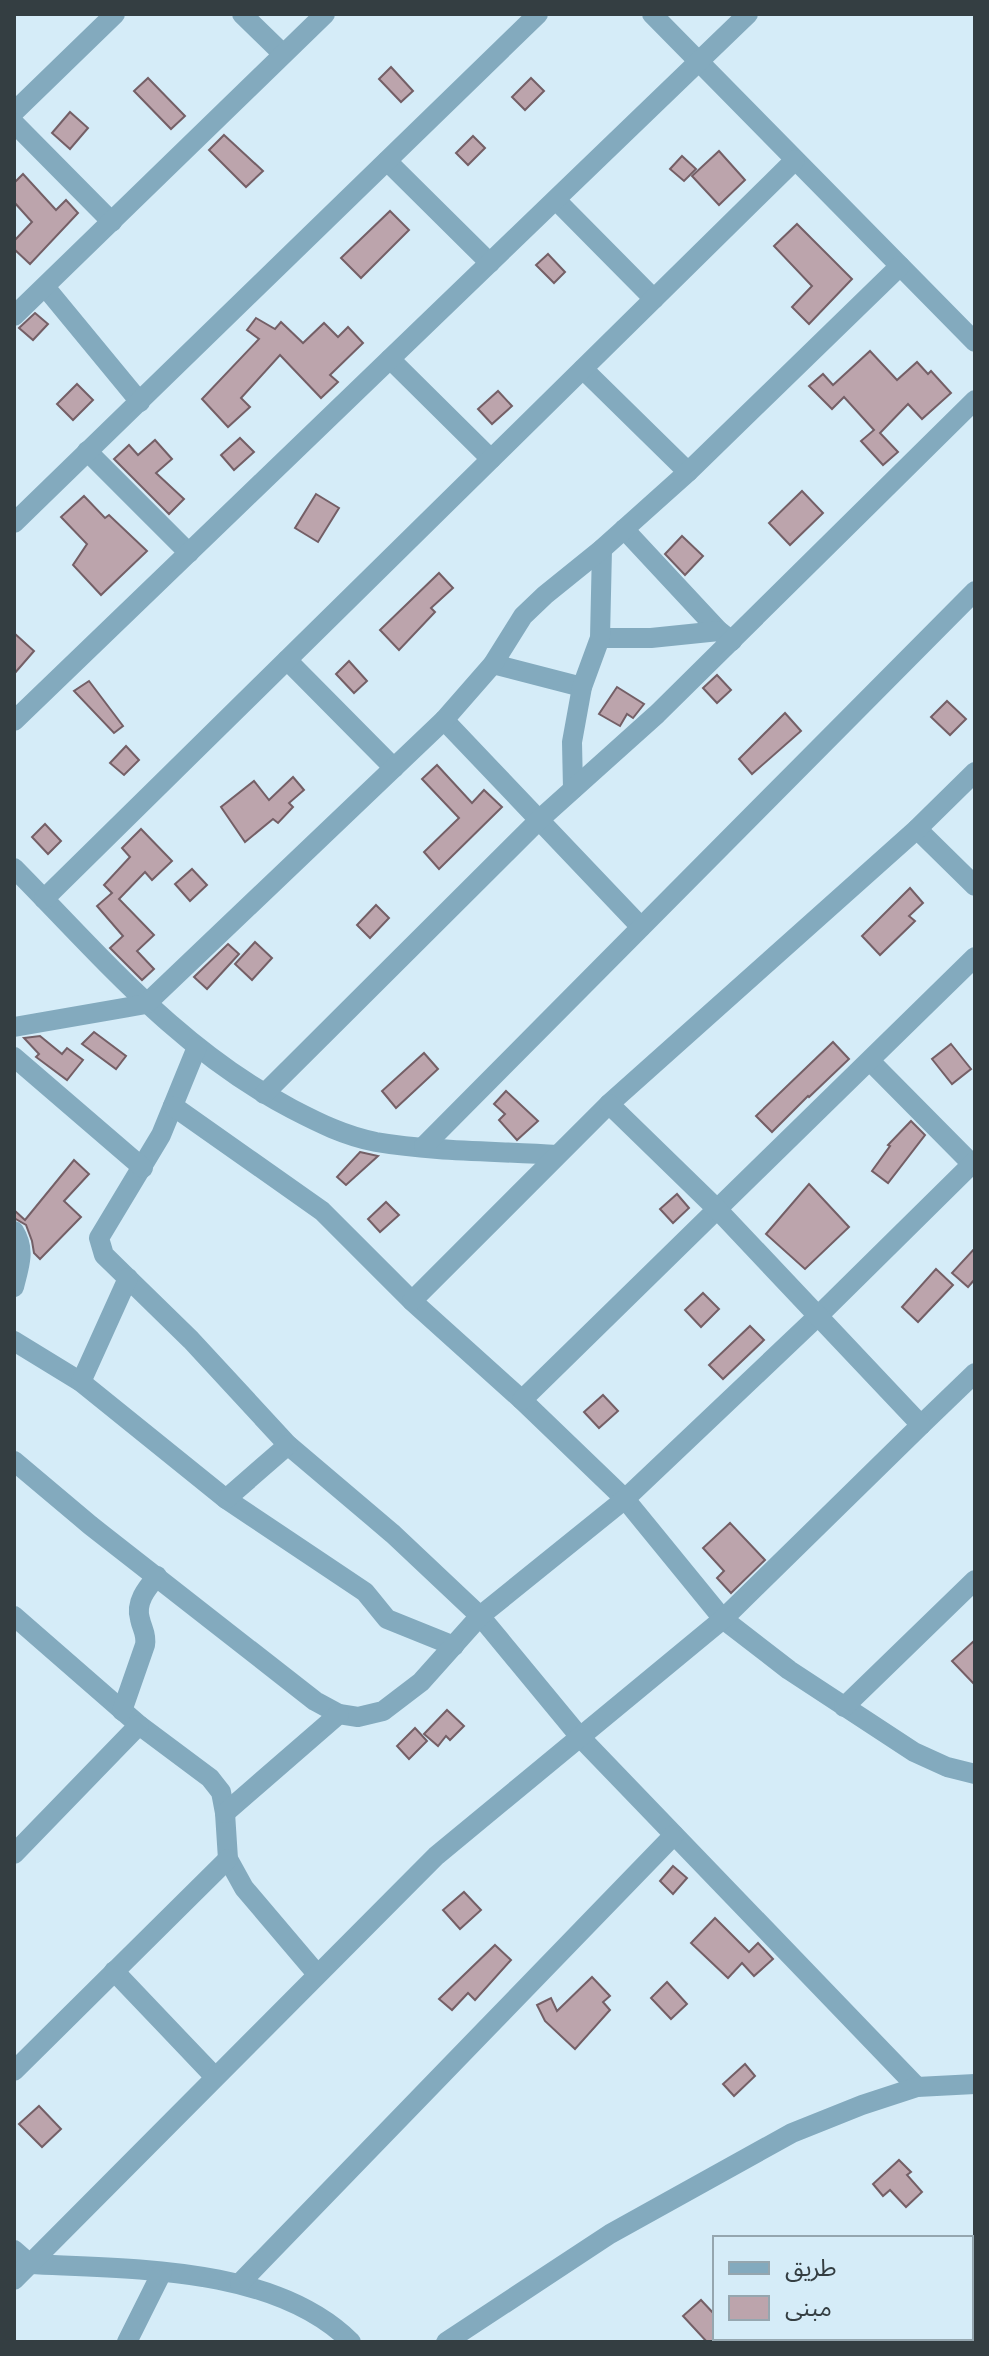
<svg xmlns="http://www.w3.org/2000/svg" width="989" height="2356" font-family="'IBM Plex Serif','Noto Sans Arabic',serif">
<rect width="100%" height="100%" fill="#d5ecf8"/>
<!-- building -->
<g fill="#bca4ac" stroke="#745f66" stroke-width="2">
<path d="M391,67L413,91L401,102L379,79Z"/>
<path d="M148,78L185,116L171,129L134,91Z"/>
<path d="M531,78L544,91L525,110L512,97Z"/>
<path d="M70,112L88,128L70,149L52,133Z"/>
<path d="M224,135L263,171L246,187L209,150Z"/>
<path d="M473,136L485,148L468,165L456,153Z"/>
<path d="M719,151L745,180L719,205L692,176Z"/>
<path d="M682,156L696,169L684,181L670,169Z"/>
<path d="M23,174L56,210L66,200L78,213L30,264L14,249V241L32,222L14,202V183Z"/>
<path d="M390,211L409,230L361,278L341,258Z"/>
<path d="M797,224L852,279L809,324L792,307L812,286L774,246Z"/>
<path d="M548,254L565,272L554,283L536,265Z"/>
<path d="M35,313L48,324L33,340L19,328Z"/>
<path d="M256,318L275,329L281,322L303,343L324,323L338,337L348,327L363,343L330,375L338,382L321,398L280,355L241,398L250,407L228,427L202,399L259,339L247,330Z"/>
<path d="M870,351L897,380L917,362L928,374L931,371L951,393L922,419L908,404L880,433L898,452L883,465L861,441L874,430L844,397L832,409L809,386L823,374L833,385Z"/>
<path d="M77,384L93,400L73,420L57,404Z"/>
<path d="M498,391L512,406L492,424L478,409Z"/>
<path d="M240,438L254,452L234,470L221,455Z"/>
<path d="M155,440L172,459L156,473L184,499L169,514L114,459L129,445L138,455Z"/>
<path d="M802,491L823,513L790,545L769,523Z"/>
<path d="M316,494L339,508L318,542L295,528Z"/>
<path d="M84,496L105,518L109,515L147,551L101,595L73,565L87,544L61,517Z"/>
<path d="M682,536L703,556L685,575L665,554Z"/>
<path d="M439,573L453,588L431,608L435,612L399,650L380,630Z"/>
<path d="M14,633L34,651L14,674Z"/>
<path d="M349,661L367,681L354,693L336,674Z"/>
<path d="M717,675L731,690L717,703L703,688Z"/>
<path d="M89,681L123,726L114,733L74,691Z"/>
<path d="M617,687L644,704L633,718L627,714L620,726L599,714Z"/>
<path d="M947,701L966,719L950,735L931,717Z"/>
<path d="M785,713L801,731L752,774L739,759Z"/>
<path d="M126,746L139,760L124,775L110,763Z"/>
<path d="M437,765L472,803L484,790L502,807L439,869L424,852L459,818L422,779Z"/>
<path d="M293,777L304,790L289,803L293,807L278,823L273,819L245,842L221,807L254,781L269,800Z"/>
<path d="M45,824L61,841L48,854L32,837Z"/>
<path d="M141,829L172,861L152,880L145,872L119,899L154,935L137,951L154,969L142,980L110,948L123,936L97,906L112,893L104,885L130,857L122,848Z"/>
<path d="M192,869L207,885L190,901L175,884Z"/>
<path d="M910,888L923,903L909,916L915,921L880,955L862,936Z"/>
<path d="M376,905L389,918L370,938L357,925Z"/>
<path d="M255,942L272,958L252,980L235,964Z"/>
<path d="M228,944L239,954L207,989L194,977Z"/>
<path d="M94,1032L126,1056L116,1069L82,1044Z"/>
<path d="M40,1036L62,1054L67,1048L83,1060L67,1080L36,1057L39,1054L24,1038Z"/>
<path d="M833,1042L849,1059L809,1097L808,1096L772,1132L756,1116Z"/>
<path d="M951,1044L971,1069L952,1084L932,1059Z"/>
<path d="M424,1053L438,1069L396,1108L382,1091Z"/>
<path d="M506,1091L538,1121L517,1140L499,1120L505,1114L494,1104Z"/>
<path d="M911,1121L925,1135L888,1183L872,1171L890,1146L888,1145Z"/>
<path d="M360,1152L378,1156L346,1185L337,1177Z"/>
<path d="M74,1160L89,1174L64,1201L81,1217L40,1259L34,1253L32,1241L26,1225L14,1218V1210L25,1220Z"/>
<path d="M809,1184L849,1227L805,1269L766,1234Z"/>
<path d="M677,1194L689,1208L673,1223L660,1209Z"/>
<path d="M386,1202L399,1215L380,1232L368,1219Z"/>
<path d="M975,1248V1279L968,1287L952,1273Z"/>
<path d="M936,1269L953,1285L918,1322L902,1307Z"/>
<path d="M703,1293L719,1309L701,1327L685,1310Z"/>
<path d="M750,1326L764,1340L723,1379L709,1365Z"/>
<path d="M603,1395L618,1411L599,1428L584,1412Z"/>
<path d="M730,1523L765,1560L731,1593L717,1578L724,1571L703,1548Z"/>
<path d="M975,1640V1685L952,1661Z"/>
<path d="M447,1710L464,1726L450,1740L446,1736L438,1746L424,1734Z"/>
<path d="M415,1728L427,1741L409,1759L397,1746Z"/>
<path d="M673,1866L687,1878L673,1894L660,1881Z"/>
<path d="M464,1892L481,1910L460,1929L443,1910Z"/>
<path d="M715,1918L749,1952L758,1943L773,1959L754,1976L742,1963L728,1978L691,1943Z"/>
<path d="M495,1945L511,1960L475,2000L468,1993L452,2010L439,1999Z"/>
<path d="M592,1977L610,1996L603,2002L610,2010L575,2049L545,2021L537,2005L551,1998L557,2011Z"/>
<path d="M667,1982L687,2004L671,2019L651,1998Z"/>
<path d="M745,2064L755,2076L734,2096L723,2084Z"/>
<path d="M39,2106L61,2129L42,2147L19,2124Z"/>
<path d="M899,2160L911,2172L907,2175L922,2192L906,2207L890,2190L883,2196L873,2184Z"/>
<path d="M701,2300L715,2315V2342H707L683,2316Z"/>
</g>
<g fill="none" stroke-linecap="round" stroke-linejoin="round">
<!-- minor -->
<g stroke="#83aabe" stroke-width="20">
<path d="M242,14L283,54"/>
<path d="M652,14L975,342"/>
<path d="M14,112L115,14"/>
<path d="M14,123L112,222"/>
<path d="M387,161L490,263"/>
<path d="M556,200L654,299"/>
<path d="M46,288L140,402"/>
<path d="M14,316L325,14"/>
<path d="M390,359L491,459"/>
<path d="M583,369L688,472"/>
<path d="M87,451L189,553"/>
<path d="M14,523L538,14"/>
<path d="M624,529L719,631L732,641"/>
<path d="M600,638H651L719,631"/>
<path d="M287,660L394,768"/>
<path d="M493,664L582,687"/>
<path d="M444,720L641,927"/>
<path d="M14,721L748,14"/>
<path d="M573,789L572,742L582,687L600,638L602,549"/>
<path d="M917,829L975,886"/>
<path d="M14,868C102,957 178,1049 292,1109C319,1123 345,1136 376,1142C435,1152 497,1151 557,1155"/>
<path d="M44,899L795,160"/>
<path d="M14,1027L146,1004L444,720L493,664L523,616L545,595L602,549L688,472L900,266"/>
<path d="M197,1047L161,1135L99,1238L104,1255L191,1340L288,1445L393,1534L480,1616L580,1737L917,2087"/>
<path d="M14,1057L143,1168"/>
<path d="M871,1062L972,1164"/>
<path d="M264,1094L540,819L657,714L975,400"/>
<path d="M173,1106L322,1211L412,1301L522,1400L625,1499L723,1619L789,1670L914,1752L947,1767L975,1774"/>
<path d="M424,1146L975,591"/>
<path d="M14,1231C26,1250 19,1266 14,1287"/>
<path d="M412,1301L609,1104L917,829L975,772"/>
<path d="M14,1341L81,1382L226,1499L365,1592L387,1619L454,1646"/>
<path d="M81,1382L128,1278"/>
<path d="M522,1400L975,957"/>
<path d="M921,1425L975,1373"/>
<path d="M14,1461L90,1525L315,1701L339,1714L358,1717L383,1711L421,1682L480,1616L625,1499L818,1316L975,1161"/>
<path d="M226,1499L288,1445"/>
<path d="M14,1616L139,1725L210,1778L221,1792L225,1813L228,1859L244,1888L317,1974"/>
<path d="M844,1707L975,1580"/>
<path d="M122,1711L145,1645C147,1634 142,1629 140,1619C135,1602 147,1588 157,1576"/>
<path d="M225,1813L339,1714"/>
<path d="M14,1854L139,1725"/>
<path d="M114,1971L215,2077"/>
<path d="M14,2071L228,1859"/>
<path d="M14,2250L30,2264C131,2269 275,2266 351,2342"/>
<path d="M14,2280L436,1856L723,1619L921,1425L718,1210L609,1104"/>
<path d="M240,2283L674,1835"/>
<path d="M127,2342L162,2272"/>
<path d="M446,2342L610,2234L792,2133L862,2105L917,2087L975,2084"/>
</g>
</g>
<!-- border -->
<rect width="989" height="2356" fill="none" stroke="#343e42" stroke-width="32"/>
<!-- legend -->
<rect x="713" y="2236" width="260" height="104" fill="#d5ecf8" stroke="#95a6af" stroke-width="2"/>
<rect x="729" y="2262" width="40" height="12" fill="#83aabe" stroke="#95a6af" stroke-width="2"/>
<text x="785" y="2276" font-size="24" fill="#343e42">طريق</text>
<rect x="729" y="2296" width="40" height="24" fill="#bca4ac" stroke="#95a6af" stroke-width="2"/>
<text x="785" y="2316" font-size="24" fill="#343e42">مبنى</text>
</svg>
